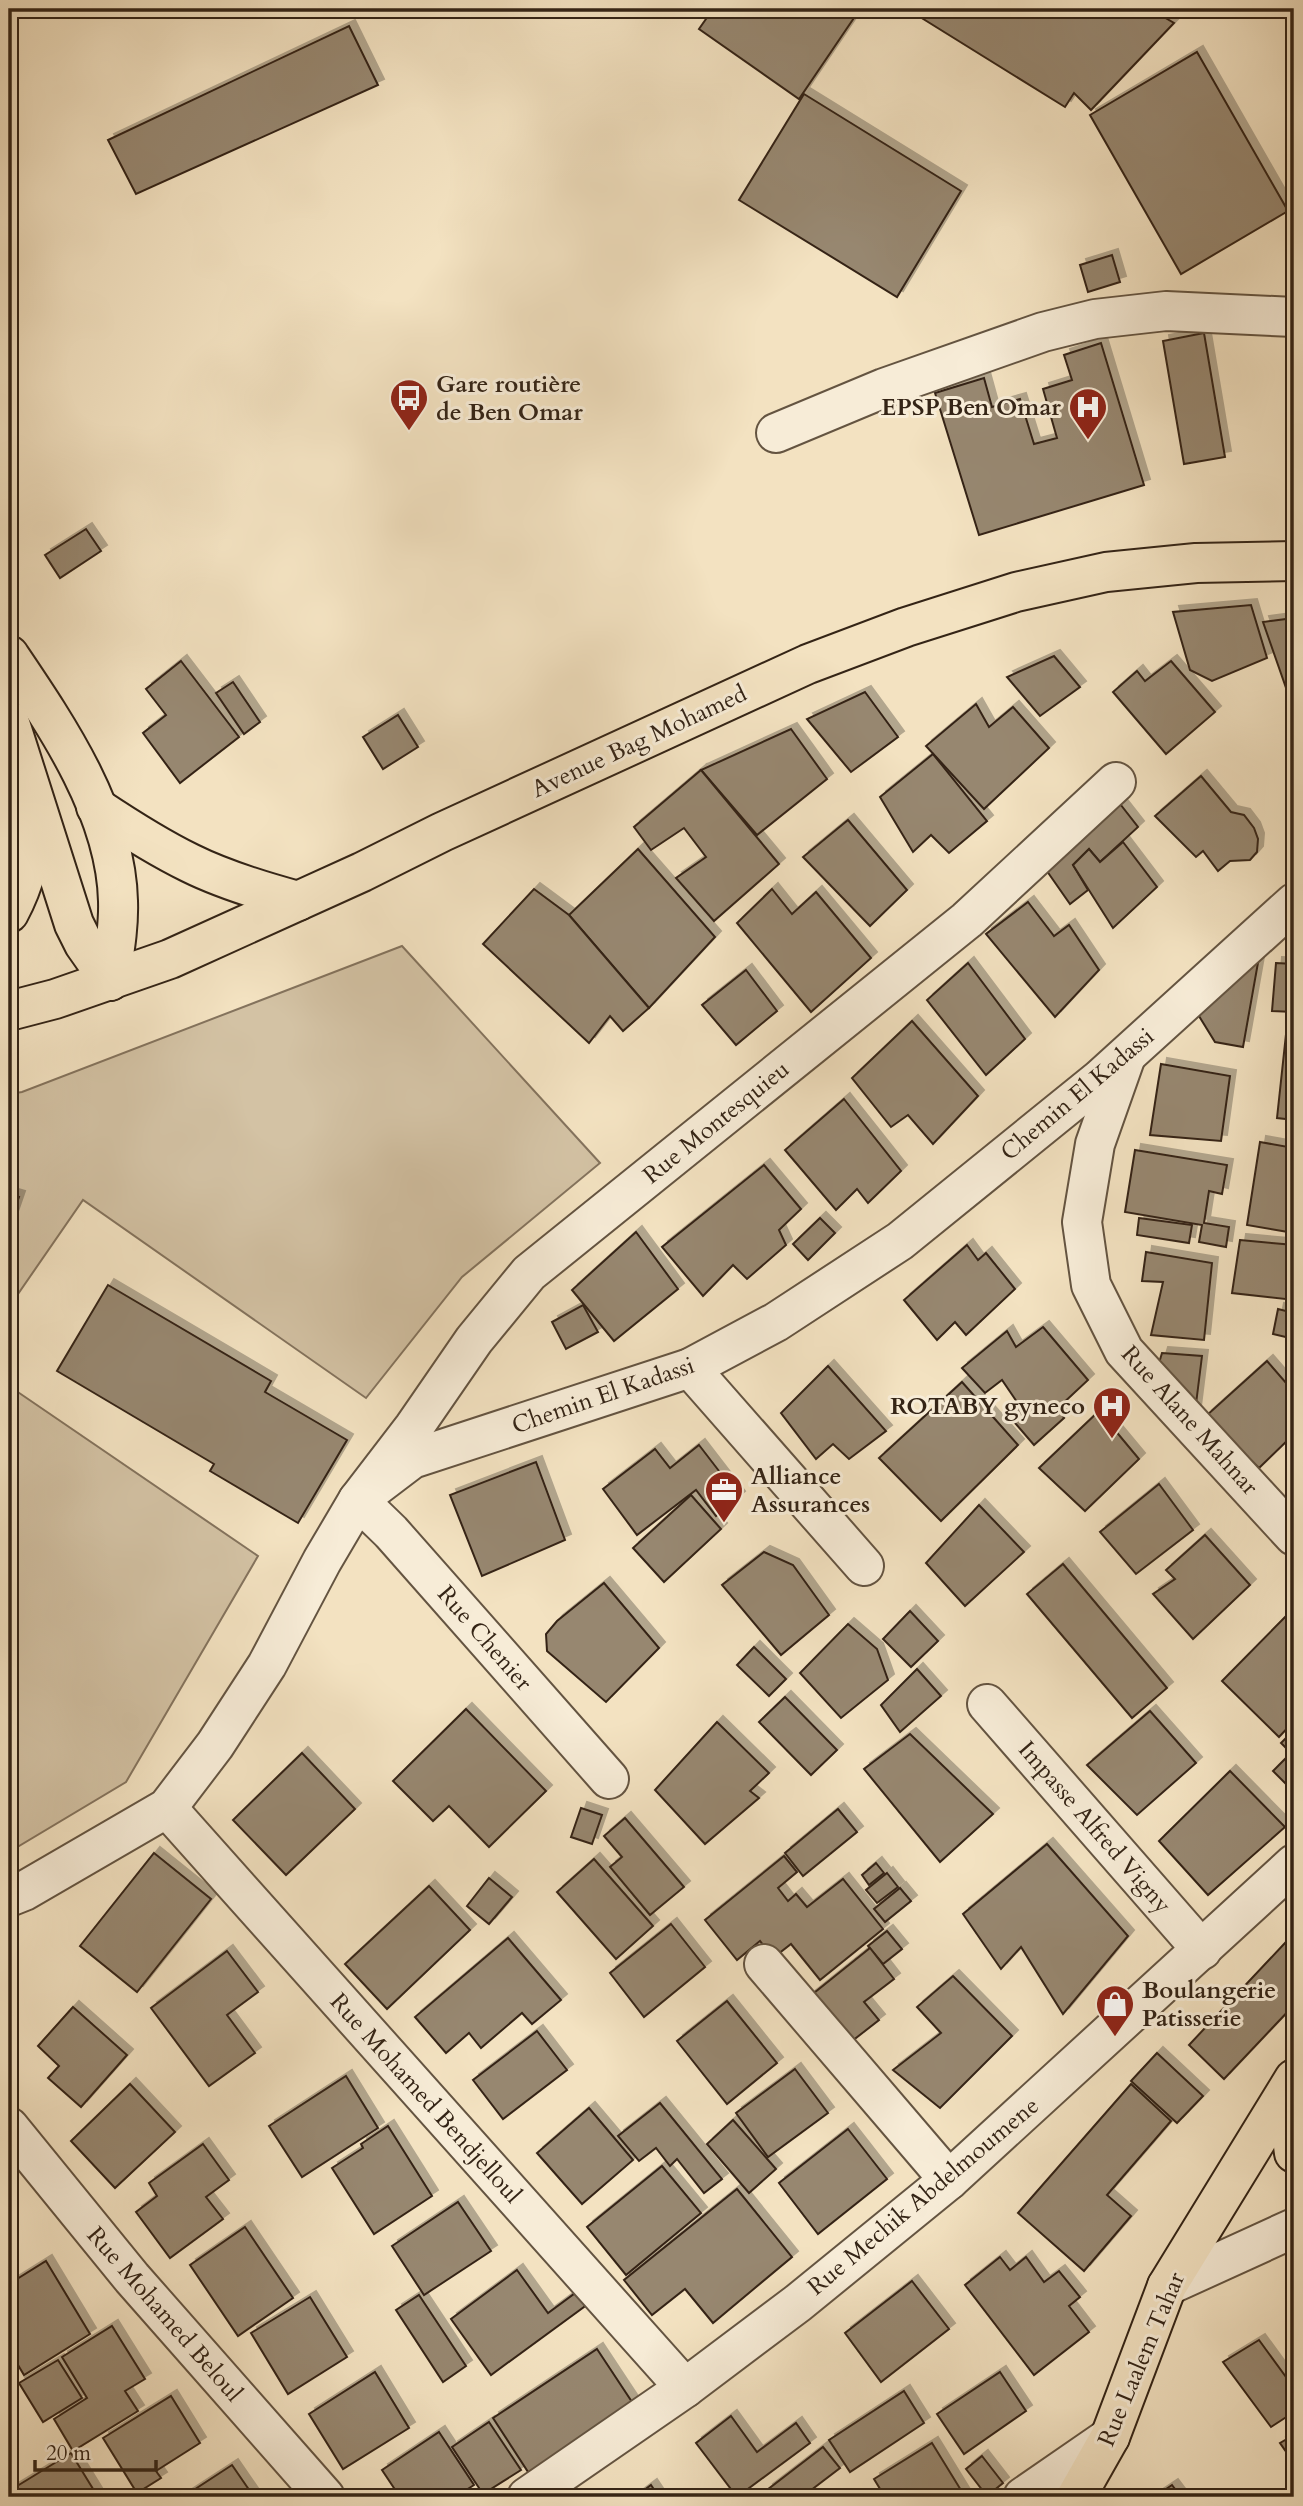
<svg xmlns="http://www.w3.org/2000/svg" width="1303" height="2506" font-family="Cardo,serif">
<defs>
<filter id="shadow"><feDropShadow dx="6" dy="-6" stdDeviation="0" flood-color="#0004"/></filter>
</defs>
<rect width="100%" height="100%" fill="#f3e2c1"/>
<filter id="stains"><feTurbulence type="fractalNoise" baseFrequency=".00286" numOctaves="4"/><feColorMatrix values="0 0 0 0 .2 0 0 0 0 .09 0 0 0 0 .02 0 0 0 .5 -.17"/></filter>
<radialGradient id="worn" r=".72"><stop offset=".6" stop-color="#630" stop-opacity="0"/><stop offset="1" stop-color="#630" stop-opacity=".3"/></radialGradient>
<!-- green -->
<g fill="#d3c2a4" stroke="#84735d" stroke-width="2">
<path d="M402,946L600,1163L462,1277L366,1398L83,1200L9,1307V1094L22,1092Z"/>
<path d="M9,1386L258,1556L126,1782L9,1852Z"/>
</g>
<!-- building -->
<g fill="#97876f" stroke="#342416" stroke-width="2" filter="url(#shadow)">
<path d="M9,9H20L12,23L9,21Z"/>
<path d="M713,9H860L799,99L699,29Z"/>
<path d="M914,9H1150L1174,23L1091,110L1074,93L1065,107L912,12Z"/>
<path d="M349,26L378,85L136,194L108,140Z"/>
<path d="M1197,52L1288,211L1181,274L1090,115Z"/>
<path d="M804,94L961,191L897,297L739,200Z"/>
<path d="M1112,255L1120,282L1088,292L1080,265Z"/>
<path d="M1204,333L1225,457L1184,464L1163,341Z"/>
<path d="M1101,343L1144,485L979,535L935,393L984,378L992,407L1020,399L1034,444L1057,438L1043,389L1072,380L1064,355Z"/>
<path d="M86,529L101,551L60,578L45,555Z"/>
<path d="M1251,605L1267,658L1212,681L1190,670L1173,612Z"/>
<path d="M1294,618V705H1292L1263,622Z"/>
<path d="M1054,656L1080,687L1040,716L1007,677Z"/>
<path d="M181,661L239,737L180,783L143,733L166,715L146,689Z"/>
<path d="M1171,661L1215,712L1166,754L1113,692L1137,671L1145,681Z"/>
<path d="M233,682L260,722L244,734L216,693Z"/>
<path d="M865,692L898,737L851,772L807,719Z"/>
<path d="M976,704L989,727L1013,707L1049,748L984,809L926,746Z"/>
<path d="M398,715L418,747L383,769L363,737Z"/>
<path d="M791,729L827,779L757,835L701,770Z"/>
<path d="M933,754L987,821L949,853L931,835L913,852L880,797Z"/>
<path d="M701,770L779,864L714,921L676,878L706,857L684,828L651,850L634,827Z"/>
<path d="M1201,776L1231,812L1244,815L1254,828L1258,839L1257,852L1250,860L1230,861L1218,871L1203,851L1196,857L1155,816Z"/>
<path d="M1117,800L1138,827L1100,862L1089,849L1073,865L1088,890L1070,904L1042,864Z"/>
<path d="M848,820L907,890L870,926L803,857Z"/>
<path d="M1123,842L1157,887L1113,928L1073,865L1089,849L1100,862Z"/>
<path d="M638,849L715,937L649,1008L569,915Z"/>
<path d="M534,889L569,915L649,1008L623,1031L610,1016L589,1043L483,944Z"/>
<path d="M772,889L792,914L816,892L871,958L811,1012L737,923Z"/>
<path d="M1028,902L1054,936L1069,925L1099,970L1055,1017L986,934Z"/>
<path d="M1259,957L1243,1047L1215,1042L1194,1008Z"/>
<path d="M968,963L1025,1039L986,1075L927,1000Z"/>
<path d="M1276,963L1294,964V1012L1272,1011Z"/>
<path d="M746,970L777,1011L736,1045L702,1005Z"/>
<path d="M912,1021L978,1096L933,1144L908,1115L891,1127L852,1078Z"/>
<path d="M1287,1025H1294V1120L1277,1118Z"/>
<path d="M1161,1064L1230,1076L1221,1141L1150,1135Z"/>
<path d="M844,1099L901,1171L868,1203L857,1189L836,1210L785,1150Z"/>
<path d="M1260,1142L1294,1148V1233L1247,1225Z"/>
<path d="M1135,1150L1227,1165L1222,1194L1209,1191L1204,1223L1229,1227L1226,1247L1199,1242L1202,1225L1125,1212Z"/>
<path d="M764,1165L801,1209L779,1230L786,1245L747,1279L733,1265L703,1296L662,1247Z"/>
<path d="M9,1194L19,1197L9,1226Z"/>
<path d="M820,1218L835,1233L808,1260L793,1244Z"/>
<path d="M1139,1218L1192,1225L1189,1243L1137,1235Z"/>
<path d="M636,1232L678,1289L614,1341L572,1290Z"/>
<path d="M1240,1240L1294,1245V1300L1232,1293Z"/>
<path d="M967,1245L978,1260L986,1253L1015,1289L966,1335L955,1322L937,1340L904,1300Z"/>
<path d="M1146,1252L1212,1263L1204,1340L1151,1335L1163,1282L1142,1281Z"/>
<path d="M108,1285L271,1381L265,1392L347,1440L298,1523L210,1471L214,1464L57,1371Z"/>
<path d="M583,1305L598,1332L566,1349L552,1322Z"/>
<path d="M1278,1309L1294,1313V1339L1273,1334Z"/>
<path d="M1043,1327L1088,1380L1058,1408L1064,1418L1034,1445L1009,1416L1017,1402L1002,1380L985,1393L962,1368L1007,1331L1016,1347Z"/>
<path d="M1162,1353L1202,1356L1195,1412L1154,1380Z"/>
<path d="M1267,1361L1294,1392V1434L1259,1468L1206,1416Z"/>
<path d="M828,1366L886,1431L849,1459L833,1444L816,1459L781,1413Z"/>
<path d="M962,1382L1018,1445L941,1521L879,1458Z"/>
<path d="M1099,1411L1139,1459L1085,1511L1039,1468Z"/>
<path d="M699,1445L739,1497L716,1516L696,1490L637,1535L603,1489L655,1449L670,1468Z"/>
<path d="M536,1462L565,1540L482,1576L450,1495Z"/>
<path d="M1159,1484L1193,1530L1136,1574L1100,1532Z"/>
<path d="M691,1495L721,1529L664,1582L633,1548Z"/>
<path d="M979,1505L1024,1552L965,1606L926,1563Z"/>
<path d="M1205,1535L1250,1585L1193,1639L1153,1594L1175,1579L1166,1570Z"/>
<path d="M764,1552L793,1565L829,1615L781,1655L722,1585Z"/>
<path d="M1063,1564L1167,1688L1132,1718L1027,1594Z"/>
<path d="M604,1583L659,1648L606,1702L547,1651L546,1634L557,1621Z"/>
<path d="M1294,1608V1721L1279,1737L1222,1681Z"/>
<path d="M910,1611L938,1641L911,1667L883,1639Z"/>
<path d="M848,1624L877,1649L888,1680L841,1718L800,1673Z"/>
<path d="M754,1647L786,1679L769,1696L737,1665Z"/>
<path d="M917,1669L941,1696L900,1732L881,1705Z"/>
<path d="M785,1697L837,1750L811,1775L759,1722Z"/>
<path d="M466,1709L546,1791L489,1847L449,1806L433,1821L393,1781Z"/>
<path d="M1150,1711L1196,1763L1137,1815L1087,1765Z"/>
<path d="M717,1722L769,1773L750,1791L759,1798L705,1844L655,1790Z"/>
<path d="M1294,1730V1792L1273,1771L1291,1753L1281,1743Z"/>
<path d="M910,1734L993,1814L940,1862L864,1769Z"/>
<path d="M302,1753L355,1809L286,1875L233,1820Z"/>
<path d="M1230,1771L1285,1827L1208,1895L1159,1841Z"/>
<path d="M581,1808L602,1815L592,1844L571,1837Z"/>
<path d="M838,1809L857,1832L803,1876L785,1853Z"/>
<path d="M625,1818L684,1887L650,1915L610,1867L622,1857L604,1836Z"/>
<path d="M1047,1844L1128,1936L1063,2014L1021,1947L1001,1969L963,1914Z"/>
<path d="M154,1853L211,1899L137,1992L80,1946Z"/>
<path d="M784,1856L797,1872L778,1888L788,1901L796,1894L807,1907L843,1879L883,1929L820,1980L791,1944L773,1958L760,1941L737,1960L705,1920Z"/>
<path d="M594,1859L653,1926L616,1959L557,1892Z"/>
<path d="M876,1863L884,1873L869,1885L862,1875Z"/>
<path d="M887,1873L898,1887L877,1903L866,1890Z"/>
<path d="M489,1878L512,1897L489,1924L467,1906Z"/>
<path d="M429,1886L470,1930L387,2009L345,1964Z"/>
<path d="M900,1888L911,1901L885,1922L874,1909Z"/>
<path d="M671,1924L705,1967L644,2017L610,1973Z"/>
<path d="M887,1931L902,1949L883,1964L868,1946Z"/>
<path d="M508,1938L561,2000L532,2024L522,2013L481,2048L469,2033L446,2053L415,2017Z"/>
<path d="M1285,1943L1294,1952V2005L1224,2079L1189,2045Z"/>
<path d="M870,1948L894,1979L864,2002L879,2020L847,2045L809,1997Z"/>
<path d="M227,1951L258,1992L227,2015L255,2053L209,2086L151,2008Z"/>
<path d="M953,1976L1012,2036L940,2108L893,2070L941,2033L917,2007Z"/>
<path d="M727,2001L777,2063L727,2104L677,2041Z"/>
<path d="M73,2007L127,2055L81,2107L48,2078L59,2066L38,2046Z"/>
<path d="M537,2031L567,2070L503,2119L473,2080Z"/>
<path d="M1157,2053L1203,2096L1177,2123L1131,2081Z"/>
<path d="M795,2069L828,2113L768,2157L736,2113Z"/>
<path d="M346,2076L378,2128L302,2177L269,2126Z"/>
<path d="M130,2084L175,2132L115,2188L71,2141Z"/>
<path d="M1131,2084L1171,2121L1107,2195L1131,2216L1084,2271L1018,2213Z"/>
<path d="M660,2103L722,2179L704,2193L677,2159L670,2166L656,2148L639,2161L618,2136Z"/>
<path d="M589,2108L633,2160L582,2204L537,2153Z"/>
<path d="M733,2120L776,2169L749,2193L707,2144Z"/>
<path d="M388,2126L432,2196L374,2234L332,2168L363,2148L361,2144Z"/>
<path d="M848,2129L887,2179L818,2234L779,2183Z"/>
<path d="M203,2144L229,2180L206,2197L223,2219L170,2258L136,2212L157,2196L149,2183Z"/>
<path d="M662,2166L701,2213L626,2275L587,2227Z"/>
<path d="M737,2189L792,2257L713,2323L685,2289L652,2315L624,2280Z"/>
<path d="M458,2202L491,2251L424,2295L392,2246Z"/>
<path d="M245,2227L293,2298L238,2336L190,2265Z"/>
<path d="M1000,2257L1010,2270L1026,2257L1044,2282L1059,2271L1080,2297L1069,2306L1089,2332L1034,2375L965,2285Z"/>
<path d="M46,2261L90,2334L24,2375L9,2350V2333L16,2329L9,2317V2284Z"/>
<path d="M517,2270L548,2313L578,2291L588,2304L491,2375L451,2319Z"/>
<path d="M912,2281L949,2329L881,2382L845,2333Z"/>
<path d="M419,2295L466,2366L443,2382L396,2310Z"/>
<path d="M310,2297L347,2357L288,2394L251,2333Z"/>
<path d="M112,2326L145,2379L125,2391L138,2411L73,2451L54,2419L87,2398L62,2357Z"/>
<path d="M1259,2340L1294,2388V2412L1271,2427L1223,2362Z"/>
<path d="M597,2349L636,2408L532,2478L493,2418Z"/>
<path d="M58,2360L82,2398L43,2422L19,2383Z"/>
<path d="M375,2372L409,2428L343,2469L309,2414Z"/>
<path d="M1000,2372L1026,2411L964,2454L937,2414Z"/>
<path d="M904,2391L924,2423L850,2472L829,2440Z"/>
<path d="M171,2396L200,2443L156,2471L161,2478L137,2493L103,2438Z"/>
<path d="M731,2416L757,2452L796,2423L810,2443L737,2497L696,2443Z"/>
<path d="M489,2422L521,2470L483,2494L452,2447Z"/>
<path d="M439,2432L474,2485L455,2497H400L382,2470Z"/>
<path d="M1294,2435V2463L1280,2443Z"/>
<path d="M932,2443L964,2495L960,2497H885L874,2479Z"/>
<path d="M823,2447L840,2468L802,2497H773L767,2490Z"/>
<path d="M71,2453L98,2497H9V2491Z"/>
<path d="M982,2456L1003,2483L987,2496L966,2469Z"/>
<path d="M232,2465L254,2497H183Z"/>
<path d="M651,2485L659,2497H635Z"/>
<path d="M1172,2485L1181,2497H1154Z"/>
</g>
<g fill="none" stroke-linecap="round" stroke-linejoin="round">
<defs>
<g id="minor">
<path d="M776,433L884,388L1043,332L1095,319L1166,311L1294,317"/>
<path d="M1125,1059L1095,1144L1082,1222L1091,1285L1124,1351L1294,1536"/>
<path d="M690,1368L864,1566"/>
<path d="M987,1704L1202,1950"/>
<path d="M609,1779L391,1532L358,1500L414,1427L474,1340L529,1273L967,920L1116,782"/>
<path d="M167,1808L685,2388"/>
<path d="M9,1897L24,1891L167,1808L215,1745L267,1665L322,1561L358,1500L412,1459L690,1368L776,1322L900,1241L1100,1079L1294,903"/>
<path d="M764,1964L949,2180"/>
<path d="M9,2127L132,2278L325,2497"/>
<path d="M1167,2286L1294,2228"/>
<path d="M527,2497L685,2388L798,2303L949,2180L1294,1864"/>
<path d="M1023,2497L1110,2437"/>
</g>
<g id="major">
<path d="M9,655C57,726 116,812 118,901C119,928 114,954 110,981"/>
<path d="M9,720L74,924L84,944L110,981"/>
<path d="M96,807C126,827 157,847 190,863C224,880 261,891 298,901"/>
<path d="M9,913C26,882 32,851 37,817"/>
<path d="M9,1011L55,999L170,959L362,872L442,832L808,664L906,627L1016,592L1106,572L1196,563L1294,561"/>
<path d="M1286,2094L1294,2153"/>
<path d="M1076,2497L1110,2437L1167,2286L1294,2079"/>
</g>
</defs>
<!-- minor casing -->
<use href="#minor" stroke="#645441" stroke-width="42"/>
<!-- major casing -->
<use href="#major" stroke="#342416" stroke-width="42"/>
<!-- minor -->
<use href="#minor" stroke="#f7ecd7" stroke-width="38"/>
<!-- major -->
<use href="#major" stroke="#f3e2c1" stroke-width="38"/>
</g>
<!-- icons -->
<defs>
<symbol id="bus-pin" viewBox="-11 -11 22 30"><path d="M0 17L-7.5 6A9.5 9.5 0 1 1 7.5 6Z" fill="#8f2418" stroke="#f7ecd7"/><path d="M-5-6H5V4H4V6H2V4H-2V6H-4V4H-5ZM-3.5-4V0h7V-4ZM-3.5 1.2v1.5H-2V1.2ZM2 1.2v1.5H3.5V1.2Z" fill="#fff"/></symbol>
<symbol id="hospital-pin" viewBox="-11 -11 22 30"><path d="M0 17L-7.5 6A9.5 9.5 0 1 1 7.5 6Z" fill="#8f2418" stroke="#f7ecd7"/><path d="M-5-5h3v3.5h4V-5h3V5h-3V1.5h-4V5h-3Z" fill="#fff"/></symbol>
<symbol id="office-pin" viewBox="-11 -11 22 30"><path d="M0 17L-7.5 6A9.5 9.5 0 1 1 7.5 6Z" fill="#8f2418" stroke="#f7ecd7"/><path d="M-6-3h4V-5.5h4V-3h4V5H-6ZM-1-4.5V-3h2v-1.5ZM-6 0V1H6V0Z" fill="#fff"/></symbol>
<symbol id="shop-pin" viewBox="-11 -11 22 30"><path d="M0 17L-7.5 6A9.5 9.5 0 1 1 7.5 6Z" fill="#8f2418" stroke="#f7ecd7"/><path d="M-5-2.5h2.3a2.7 3.5 0 0 1 5.4 0H5L5.5 6h-11ZM-1.5-2.5h3a1.5 2.3 0 0 0-3 0Z" fill="#fff"/></symbol>
</defs>
<g fill-rule="evenodd">
<use href="#bus-pin" x="387" y="376" width="44" height="60"/>
<use href="#hospital-pin" x="1066" y="385" width="44" height="60"/>
<use href="#hospital-pin" x="1090" y="1384" width="44" height="60"/>
<use href="#office-pin" x="702" y="1468" width="44" height="60"/>
<use href="#shop-pin" x="1093" y="1982" width="44" height="60"/>
</g>
<g text-anchor="middle" stroke-width="6" stroke-linejoin="round" paint-order="stroke">
<!-- poi labels -->
<g font-size="24" font-weight="bold" fill="#342416" stroke="#f7ecd7" text-anchor="start">
<text x="436" y="392">Gare routière<tspan x="436" dy="28">de Ben Omar</tspan></text>
<text x="1061" y="415" text-anchor="end">EPSP Ben Omar</text>
<text x="1085" y="1414" text-anchor="end">ROTABY gyneco</text>
<text x="751" y="1484">Alliance<tspan x="751" dy="28">Assurances</tspan></text>
<text x="1142" y="1998">Boulangerie<tspan x="1142" dy="28">Patisserie</tspan></text>
</g>
<!-- street labels -->
<g font-size="24" fill="#342416" stroke="#f7ecd7">
<text transform="translate(639 741) rotate(-25)" y="8">Avenue Bag Mohamed</text>
<text transform="translate(1077 1094) rotate(-40)" y="8">Chemin El Kadassi</text>
<text transform="translate(716 1122) rotate(-39)" y="8">Rue Montesquieu</text>
<text transform="translate(603 1395) rotate(-19)" y="8">Chemin El Kadassi</text>
<text transform="translate(1190 1420) rotate(48)" y="8">Rue Alane Mahnar</text>
<text transform="translate(485 1638) rotate(49)" y="8">Rue Chenier</text>
<text transform="translate(1095 1827) rotate(49)" y="8">Impasse Alfred Vigny</text>
<text transform="translate(426 2098) rotate(48)" y="8">Rue Mohamed Bendjelloul</text>
<text transform="translate(923 2196) rotate(-40)" y="8">Rue Mechik Abdelmoumene</text>
<text transform="translate(165 2314) rotate(49)" y="8">Rue Mohamed Beloul</text>
<text transform="translate(1141 2359) rotate(-67)" y="8">Rue Laalem Tahar</text>
</g>
</g>
<!-- margin -->
<rect width="1303" height="2506" fill="none" stroke="#f3e2c1" stroke-width="35"/>
<rect x="10" y="10" width="1282" height="2485" fill="none" stroke="#342416" stroke-width="3.5"/>
<rect x="18" y="18" width="1268" height="2471" fill="none" stroke="#342416" stroke-width="2"/>
<!-- scale -->
<path d="M35 2460v10h121v-10" fill="none" stroke="#342416" stroke-width="3.5"/>
<text x="46" y="2460" font-size="21" fill="#342416" stroke="#f7ecd7" stroke-width="5" paint-order="stroke">20 m</text>
<rect width="100%" height="100%" filter="url(#stains)"/>
<rect width="100%" height="100%" fill="url(#worn)"/>
</svg>
